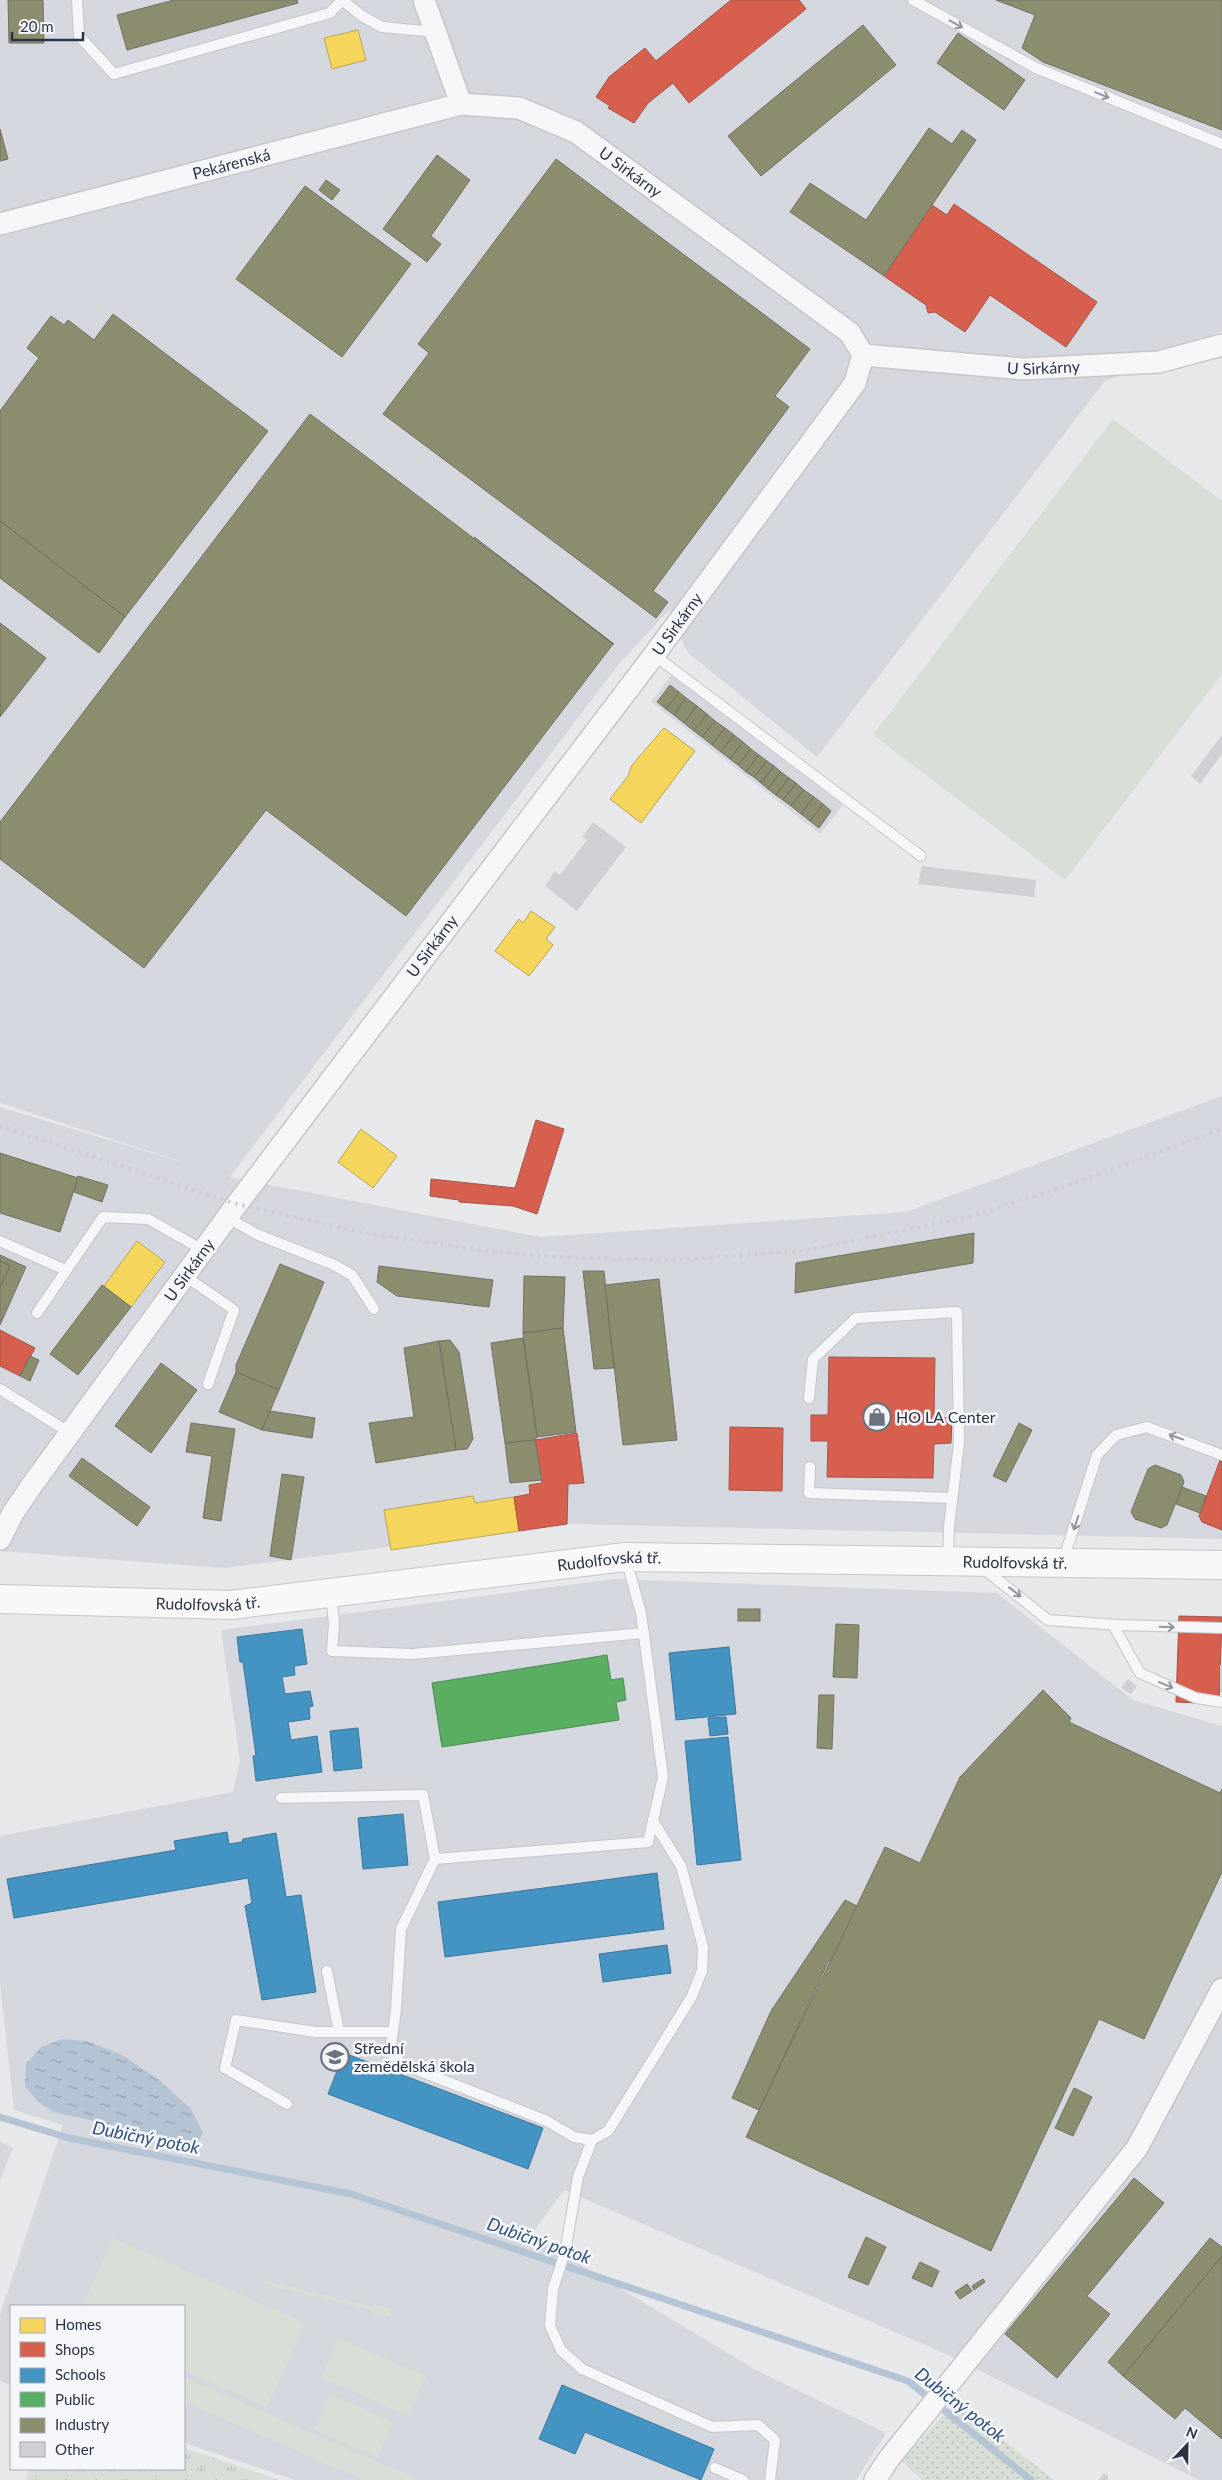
<svg xmlns="http://www.w3.org/2000/svg" width="1222" height="2480" font-family="Lato,sans-serif">
<defs>
<pattern id="grass-dots" width="8" height="8" patternUnits="userSpaceOnUse" patternTransform="scale(1.25)"><rect width="8" height="8" fill="#d6ded6"/><path d="M2 2h.1M6 6h.1" fill="none" stroke="#b8bfb9" stroke-width="1.8" stroke-linecap="round"/></pattern>
<pattern id="park-tufts" width="24" height="20" patternUnits="userSpaceOnUse" patternTransform="scale(1.25)"><rect width="24" height="20" fill="#d6ded6"/><path d="M3 7l-1-3M5 7V3M7 7l1-3M15 17l-1-3M17 17v-4M19 17l1-3" fill="none" stroke="#b8bfb9"/></pattern>
<pattern id="water-ripples" width="26" height="14" patternUnits="userSpaceOnUse" patternTransform="scale(1.25)"><rect width="26" height="14" fill="#b4c4d5"/><path d="M2 4q2-2 4 0t4 0M15 11q2-2 4 0t4 0" fill="none" stroke="#93a0af"/></pattern>
</defs>
<rect width="100%" height="100%" fill="#e6e8ea"/>
<!-- built -->
<g fill="#d4d7dd">
<path d="M0,0H1222V331L1104,382L817,757L687,652L669,610L618,665L230,1177L540,1237L906,1212L1222,1096V1539L568,1524L224,1568L0,1551V1107L192,1165L0,1103Z"/>
<path d="M671,675L843,805L820,834L651,702Z"/>
<path d="M615,1579L997,1593L1133,1700L1222,1726V2480H1199L948,2355L564,2190L531,2235L756,2370L886,2433L856,2480H295L184,2443V2306H11V2385L0,2381V2315L63,2125L14,2110L0,1982V1836L233,1792L240,1760L221,1630Z"/>
<path d="M0,2141L13,2148L0,2180Z"/>
</g>
<!-- grass -->
<path fill="url(#grass-dots)" d="M955,2402L1054,2480H922L902,2461Z"/>
<!-- park -->
<path fill="url(#park-tufts)" d="M184,2448L280,2480H27L28,2469H184Z"/>
<!-- pitch -->
<g fill="#d6ded6">
<path d="M1113,419L1222,501V674L1065,880L873,735Z"/>
<path d="M113,2238L306,2323L267,2407L184,2371V2306H82Z"/>
<path d="M263,2280L372,2307L373,2304L392,2308L390,2317L371,2313V2310L262,2284Z"/>
<path d="M338,2338L426,2376L409,2416L321,2378Z"/>
<path d="M184,2377L420,2480H363L184,2402Z"/>
<path d="M330,2394L393,2422L378,2458L314,2430Z"/>
</g>
<!-- water -->
<path fill="url(#water-ripples)" d="M62,2039L87,2041L122,2055L158,2079L191,2109L203,2133L199,2140H179L54,2112L37,2101L25,2086L26,2064L41,2047Z"/>
<!-- homes -->
<g fill="#f6d55c" stroke="#b9a555">
<path d="M358,30L366,60L332,69L324,38Z"/>
<path d="M664,728L695,751L641,823L610,799L628,776L632,765Z"/>
<path d="M531,911L555,927L546,939L553,945L529,976L495,951L519,919L523,923Z"/>
<path d="M361,1129L397,1156L373,1188L338,1162Z"/>
<path d="M137,1241L165,1262L131,1307L104,1286Z"/>
<path d="M473,1496L475,1503L514,1497L519,1531L391,1550L384,1510Z"/>
</g>
<!-- shops -->
<g fill="#d6604d" stroke="#a3534b">
<path d="M731,0H799L806,9L689,103L673,83L648,103L634,123L608,108L610,106L596,97L609,77L645,48L656,61Z"/>
<path d="M954,204L1097,302L1066,347L990,295L965,332L935,312L928,313L926,305L884,276L932,205L947,215Z"/>
<path d="M536,1120L564,1129L537,1214L513,1206L459,1202V1200L430,1196L431,1179L515,1188Z"/>
<path d="M0,1330L35,1348L20,1376L0,1366Z"/>
<path d="M829,1357L935,1358L934,1417L952,1418L951,1443L934,1444L933,1478L827,1477L828,1441H811V1415H828Z"/>
<path d="M730,1427L783,1428L782,1491L729,1490Z"/>
<path d="M577,1433L584,1483L568,1484L567,1524L519,1531L514,1497L530,1494L529,1485L542,1483L535,1440Z"/>
<path d="M1222,1455V1530L1202,1522L1199,1516Z"/>
<path d="M1179,1616L1222,1617L1219,1704L1176,1702Z"/>
</g>
<!-- schools -->
<g fill="#4393c3" stroke="#3c769d">
<path d="M302,1629L307,1664L294,1666L295,1675L282,1677L285,1694L310,1691L313,1706L309,1707L310,1719L288,1722L291,1740L317,1736L322,1772L256,1781L253,1756H256L243,1662H240L237,1637Z"/>
<path d="M729,1647L736,1714L676,1720L669,1653Z"/>
<path d="M726,1717L728,1734L710,1736L708,1718Z"/>
<path d="M358,1728L362,1768L334,1771L330,1731Z"/>
<path d="M728,1737L741,1860L697,1865L685,1741Z"/>
<path d="M403,1814L408,1865L363,1869L358,1818Z"/>
<path d="M227,1832L229,1844L242,1842L243,1839L276,1833L286,1897L301,1895L316,1992L262,2000L245,1906L252,1903L248,1878L14,1918L7,1879L176,1850L174,1841Z"/>
<path d="M657,1873L664,1929L445,1957L438,1902Z"/>
<path d="M667,1945L671,1973L603,1982L599,1954Z"/>
<path d="M344,2053L543,2128L528,2169L328,2094Z"/>
<path d="M562,2385L714,2449L701,2480L585,2432L575,2454L539,2439Z"/>
</g>
<!-- public -->
<path fill="#5aae61" stroke="#4c8959" d="M607,1655L611,1680L623,1678L626,1700L616,1702L619,1720L442,1747L432,1683Z"/>
<!-- industry -->
<g fill="#8c8c6e" stroke="#6f7262">
<path d="M8,0H43L44,43H9Z"/>
<path d="M174,0H297L298,3L127,50L117,15Z"/>
<path d="M996,0H1222V130L1043,62L1022,48L1035,15Z"/>
<path d="M863,25L896,65L761,176L728,136Z"/>
<path d="M958,33L1025,80L1004,110L937,63Z"/>
<path d="M929,128L952,144L962,130L976,140L884,276L790,212L810,183L866,220Z"/>
<path d="M0,129L8,159L0,161Z"/>
<path d="M437,155L470,180L431,236L441,244L427,262L383,229Z"/>
<path d="M556,159L810,349L775,396L789,407L653,591L668,602L656,618L383,414L429,353L418,344Z"/>
<path d="M326,180L340,190L332,200L319,190Z"/>
<path d="M305,186L411,264L342,357L236,279Z"/>
<path d="M113,314L268,431L125,617L0,521V411L39,358L27,348L51,316L64,325L68,320L94,340Z"/>
<path d="M310,414L613,644L406,916L266,810L144,968L0,859V822Z"/>
<path d="M0,521L125,617L99,653L0,578Z"/>
<path d="M474,537L614,644H613Z"/>
<path d="M0,623L46,658L0,717Z"/>
<path d="M670,685L679,692L666,709L657,702Z"/>
<path d="M679,692L686,698L674,715L666,709Z"/>
<path d="M686,698L697,706L684,723L674,715Z"/>
<path d="M697,706L707,714L694,731L684,723Z"/>
<path d="M707,714L715,721L702,737L694,731Z"/>
<path d="M715,721L725,728L712,745L702,737Z"/>
<path d="M725,728L734,735L721,752L712,745Z"/>
<path d="M734,735L743,742L730,759L721,752Z"/>
<path d="M743,742L751,749L738,765L730,759Z"/>
<path d="M751,749L759,755L746,772L738,765Z"/>
<path d="M759,755L767,761L754,777L746,772Z"/>
<path d="M767,761L774,766L761,783L754,777Z"/>
<path d="M774,766L781,772L768,789L761,783Z"/>
<path d="M781,772L789,778L776,795L768,789Z"/>
<path d="M789,778L796,783L783,800L776,795Z"/>
<path d="M796,783L804,790L791,806L783,800Z"/>
<path d="M804,790L814,797L801,814L791,806Z"/>
<path d="M814,797L823,804L810,821L801,814Z"/>
<path d="M823,804L831,811L819,828L810,821Z"/>
<path d="M0,1153L78,1178L60,1232L0,1213Z"/>
<path d="M78,1176L108,1185L102,1202L74,1192Z"/>
<path d="M974,1233L973,1263L795,1293L796,1263Z"/>
<path d="M0,1255L26,1267L0,1325V1287L10,1266L0,1261Z"/>
<path d="M0,1261L10,1266L0,1287Z"/>
<path d="M280,1264L324,1282L279,1390L236,1372V1365Z"/>
<path d="M379,1266L493,1280L489,1307L397,1296L377,1282Z"/>
<path d="M583,1271H604L614,1368L594,1369Z"/>
<path d="M524,1276L565,1277L563,1328L523,1333Z"/>
<path d="M659,1279L677,1440L623,1445L605,1285Z"/>
<path d="M102,1285L131,1307L78,1375L50,1354Z"/>
<path d="M563,1328L576,1432L537,1437L523,1333Z"/>
<path d="M523,1338L537,1437L535,1440L505,1443L491,1343Z"/>
<path d="M450,1340L459,1352L473,1439L467,1449L456,1450L439,1341Z"/>
<path d="M439,1341L456,1450L376,1463L369,1423L414,1417L404,1348Z"/>
<path d="M30,1356L39,1360L30,1381L20,1376Z"/>
<path d="M161,1363L197,1390L151,1453L115,1426Z"/>
<path d="M236,1372L279,1390L262,1430L219,1412Z"/>
<path d="M270,1411L315,1418L312,1438L262,1430Z"/>
<path d="M191,1423L235,1429L221,1521L203,1518L212,1456L186,1452Z"/>
<path d="M1019,1423L1032,1430L1006,1482L993,1476Z"/>
<path d="M535,1440L542,1480L510,1483L505,1443Z"/>
<path d="M82,1458L150,1507L137,1526L69,1476Z"/>
<path d="M1155,1465L1181,1475L1184,1482L1167,1525L1161,1528L1135,1519L1131,1512L1148,1469Z"/>
<path d="M282,1474L304,1477L291,1560L270,1556Z"/>
<path d="M1182,1487L1206,1496L1200,1513L1176,1504Z"/>
<rect x="738" y="1609" width="22" height="12"/>
<path d="M836,1624L859,1625L857,1678L833,1677Z"/>
<path d="M1043,1690L1071,1718L1069,1722L1220,1793L1222,1789V1872L1144,2039L1099,2019L991,2251L746,2137L885,1847L920,1863L960,1777Z"/>
<path d="M819,1695H834L832,1749L817,1748Z"/>
<path d="M845,1900L857,1906L831,1961L829,1960L759,2110L732,2098L771,2011Z"/>
<path d="M1074,2088L1092,2097L1073,2136L1055,2128Z"/>
<path d="M1134,2178L1164,2203L1087,2296L1110,2314L1057,2378L1005,2334Z"/>
<path d="M866,2237L886,2247L868,2285L848,2277Z"/>
<path d="M1210,2238L1222,2247V2256L1123,2376L1108,2362Z"/>
<path d="M1222,2256V2439L1185,2408L1175,2419L1123,2376Z"/>
<path d="M920,2262L939,2271L932,2287L912,2278Z"/>
<path d="M983,2279L985,2282L974,2290L972,2286Z"/>
<path d="M967,2284L972,2291L960,2299L955,2292Z"/>
</g>
<g fill="none" stroke-linecap="round" stroke-linejoin="round">
<!-- stream -->
<path stroke="#b4c4d5" stroke-width="7" d="M0,2117L69,2138L351,2194L908,2381L1031,2480"/>
</g>
<!-- building -->
<g fill="#ced0d3">
<path d="M1222,735V754L1200,784L1191,776Z"/>
<path d="M593,822L626,847L577,911L545,886L555,871L560,875L587,840L582,837Z"/>
<path d="M922,866L1036,880L1034,897L918,884Z"/>
<rect x="1220" y="1665" width="2" height="27"/>
<path d="M1128,1679L1137,1686L1131,1694L1121,1688Z"/>
<path d="M1104,2473L1108,2476V2480H1099Z"/>
</g>
<g fill="none" stroke-linecap="round" stroke-linejoin="round">
<defs>
<g id="lane">
<path d="M77,0L79,36L114,74L330,13L342,0"/>
<path d="M342,0L362,16L382,27L435,32"/>
<path d="M913,0L1036,68L1222,144"/>
<path d="M654,655L921,856"/>
<path d="M227,1217L256,1234L332,1264L352,1275L374,1309"/>
<path d="M0,1241L66,1270"/>
<path d="M185,1276L234,1310L208,1384"/>
<path d="M37,1313L103,1217L148,1219L203,1250"/>
<path d="M0,1389L70,1433"/>
<path d="M809,1398L813,1359L856,1318L957,1312L959,1443L949,1527L948,1561"/>
<path d="M810,1467L809,1493L952,1498"/>
<path d="M1063,1561L1097,1455L1116,1435L1147,1427L1222,1455"/>
<path d="M983,1568L1048,1620L1119,1625L1222,1628"/>
<path d="M331,1594L334,1624L332,1651L413,1654L644,1633"/>
<path d="M1113,1625L1140,1673L1196,1698L1222,1702"/>
<path d="M281,1798L423,1795L435,1859L648,1842L663,1777L641,1613L626,1559"/>
<path d="M435,1859L401,1929L396,2010L390,2052L402,2064L547,2121L574,2137L592,2140L608,2131L691,1998L702,1971L703,1947L681,1866L653,1821"/>
<path d="M327,1971L339,2032"/>
<path d="M287,2104L225,2068L236,2020L316,2032H393"/>
<path d="M592,2140L578,2177L565,2252L553,2289L550,2326L561,2350L582,2369L712,2427L758,2425L775,2440L770,2480"/>
<path d="M715,2468L743,2480"/>
</g>
<g id="street">
<path d="M424,0L461,104"/>
<path id="s1" d="M0,224L461,104L519,108L576,132L850,333L863,355L855,383L654,655L237,1204L32,1485L13,1513L0,1539"/>
<path id="s2" d="M863,355L1024,369L1159,362L1222,345"/>
<path d="M875,2480L888,2460L1137,2148L1222,1989"/>
</g>
<g id="secondary">
<path id="s3" d="M0,1599L231,1605L625,1557L1222,1565"/>
</g>
</defs>
<!-- lane casing -->
<use href="#lane" stroke="#c4c6c8" stroke-width="12"/>
<!-- street casing -->
<use href="#street" stroke="#c4c6c8" stroke-width="24"/>
<!-- secondary casing -->
<use href="#secondary" stroke="#c4c6c8" stroke-width="30"/>
<!-- lane -->
<use href="#lane" stroke="#f5f6f7" stroke-width="10"/>
<!-- street -->
<use href="#street" stroke="#f5f6f7" stroke-width="21"/>
<!-- secondary -->
<use href="#secondary" stroke="#f8f8f8" stroke-width="28"/>
<!-- rail -->
<path stroke="#cecfd2" stroke-width="4" stroke-dasharray="2.5 5" stroke-linecap="butt" d="M0,1126L237,1204L371,1234L494,1252L554,1257L675,1260L802,1251L973,1216L1055,1190L1222,1129"/>
</g>
<!-- one-way arrows -->
<defs><path id="oneway-shaft" d="M-6 0H5M1.5-3L5.5 0L1.5 3" fill="none" stroke-width="1.6" stroke-linecap="round" stroke-linejoin="round" transform="scale(1.25)"/></defs>
<g stroke="#90959e">
<use href="#oneway-shaft" transform="translate(956 24) rotate(29)"/>
<use href="#oneway-shaft" transform="translate(1102 95) rotate(22)"/>
<use href="#oneway-shaft" transform="translate(1176 1437) rotate(-161)"/>
<use href="#oneway-shaft" transform="translate(1076 1523) rotate(108)"/>
<use href="#oneway-shaft" transform="translate(1015 1592) rotate(38)"/>
<use href="#oneway-shaft" transform="translate(1167 1627) rotate(2)"/>
<use href="#oneway-shaft" transform="translate(1166 1685) rotate(23)"/>
</g>
<!-- icons -->
<defs>
<symbol id="shop-ring" viewBox="-11 -11 22 22"><circle r="9.5" fill="#f4f6f9" stroke="#6c737f" stroke-width="1.5"/><path d="M-5-2.5h2.3a2.7 3.5 0 0 1 5.4 0H5L5.5 6h-11ZM-1.5-2.5h3a1.5 2.3 0 0 0-3 0Z" fill="#6c737f"/></symbol>
<symbol id="school-ring" viewBox="-11 -11 22 22"><circle r="9.5" fill="#f4f6f9" stroke="#6c737f" stroke-width="1.5"/><path d="M0-5L7-2L0 1L-7-2ZM-4 1L0 2.5L4 1V4Q0 6-4 4Z" fill="#6c737f"/></symbol>
</defs>
<g fill-rule="evenodd">
<use href="#shop-ring" x="861" y="1401" width="32" height="32"/>
<use href="#school-ring" x="319" y="2041" width="32" height="32"/>
</g>
<g text-anchor="middle" stroke-width="5" stroke-linejoin="round" paint-order="stroke">
<!-- street labels -->
<g font-size="16" fill="#2b3445" stroke="#f4f6f9">
<text dy="6" stroke="none"><textPath href="#s1" startOffset="239">Pekárenská</textPath></text>
<text dy="6" stroke="none"><textPath href="#s1" startOffset="664">U Sirkárny</textPath></text>
<text dy="6" stroke="none"><textPath href="#s2" startOffset="181">U Sirkárny</textPath></text>
<text transform="translate(677 624) rotate(-54)" y="6">U Sirkárny</text>
<text transform="translate(432 946) rotate(-53)" y="6">U Sirkárny</text>
<text transform="translate(189 1270) rotate(-54)" y="6">U Sirkárny</text>
<text dy="6" stroke="none"><textPath href="#s3" startOffset="612">Rudolfovská tř.</textPath></text>
<text dy="6" stroke="none"><textPath href="#s3" startOffset="1018">Rudolfovská tř.</textPath></text>
<text dy="6" stroke="none"><textPath href="#s3" startOffset="208">Rudolfovská tř.</textPath></text>
</g>
<!-- poi labels -->
<g font-size="16" fill="#2b3445" stroke="#f4f6f9" text-anchor="start">
<text x="896" y="1423">HO LA Center</text>
<text x="354" y="2054">Střední<tspan x="354" dy="18">zemědělská škola</tspan></text>
</g>
<!-- water labels -->
<g font-size="18" font-style="italic" fill="#34527a" stroke="#f4f6f9">
<text transform="translate(146 2138) rotate(11)" y="6">Dubičný potok</text>
<text transform="translate(539 2241) rotate(19)" y="6">Dubičný potok</text>
<text transform="translate(960 2405) rotate(38)" y="6">Dubičný potok</text>
</g>
</g>
<!-- legend -->
<rect x="10" y="2305" width="175" height="165" fill="#f4f6f9" stroke="#a4a8b1"/>
<rect x="20" y="2318" width="25" height="15" fill="#f6d55c" stroke="#a4a8b1"/>
<text x="55" y="2330" font-size="15" fill="#2b3445">Homes</text>
<rect x="20" y="2342" width="25" height="15" fill="#d6604d" stroke="#a4a8b1"/>
<text x="55" y="2355" font-size="15" fill="#2b3445">Shops</text>
<rect x="20" y="2368" width="25" height="15" fill="#4393c3" stroke="#a4a8b1"/>
<text x="55" y="2380" font-size="15" fill="#2b3445">Schools</text>
<rect x="20" y="2392" width="25" height="15" fill="#5aae61" stroke="#a4a8b1"/>
<text x="55" y="2405" font-size="15" fill="#2b3445">Public</text>
<rect x="20" y="2418" width="25" height="15" fill="#8c8c6e" stroke="#a4a8b1"/>
<text x="55" y="2430" font-size="15" fill="#2b3445">Industry</text>
<rect x="20" y="2442" width="25" height="15" fill="#ced0d3" stroke="#a4a8b1"/>
<text x="55" y="2455" font-size="15" fill="#2b3445">Other</text>
<!-- north arrow -->
<g transform="translate(1187 2445) rotate(22)" stroke="#f4f6f9" stroke-width="4" paint-order="stroke">
<path d="M0-4L9 19L0 12L-9 19Z" fill="#2b3445"/>
<text y="-8" font-size="14" font-weight="bold" text-anchor="middle" fill="#2b3445">N</text>
</g>
<!-- scale -->
<path d="M12 32v8h71v-8" fill="none" stroke="#2b3445" stroke-width="2.5"/>
<text x="20" y="32" font-size="15" fill="#2b3445" stroke="#f4f6f9" stroke-width="4" paint-order="stroke">20 m</text>
</svg>
